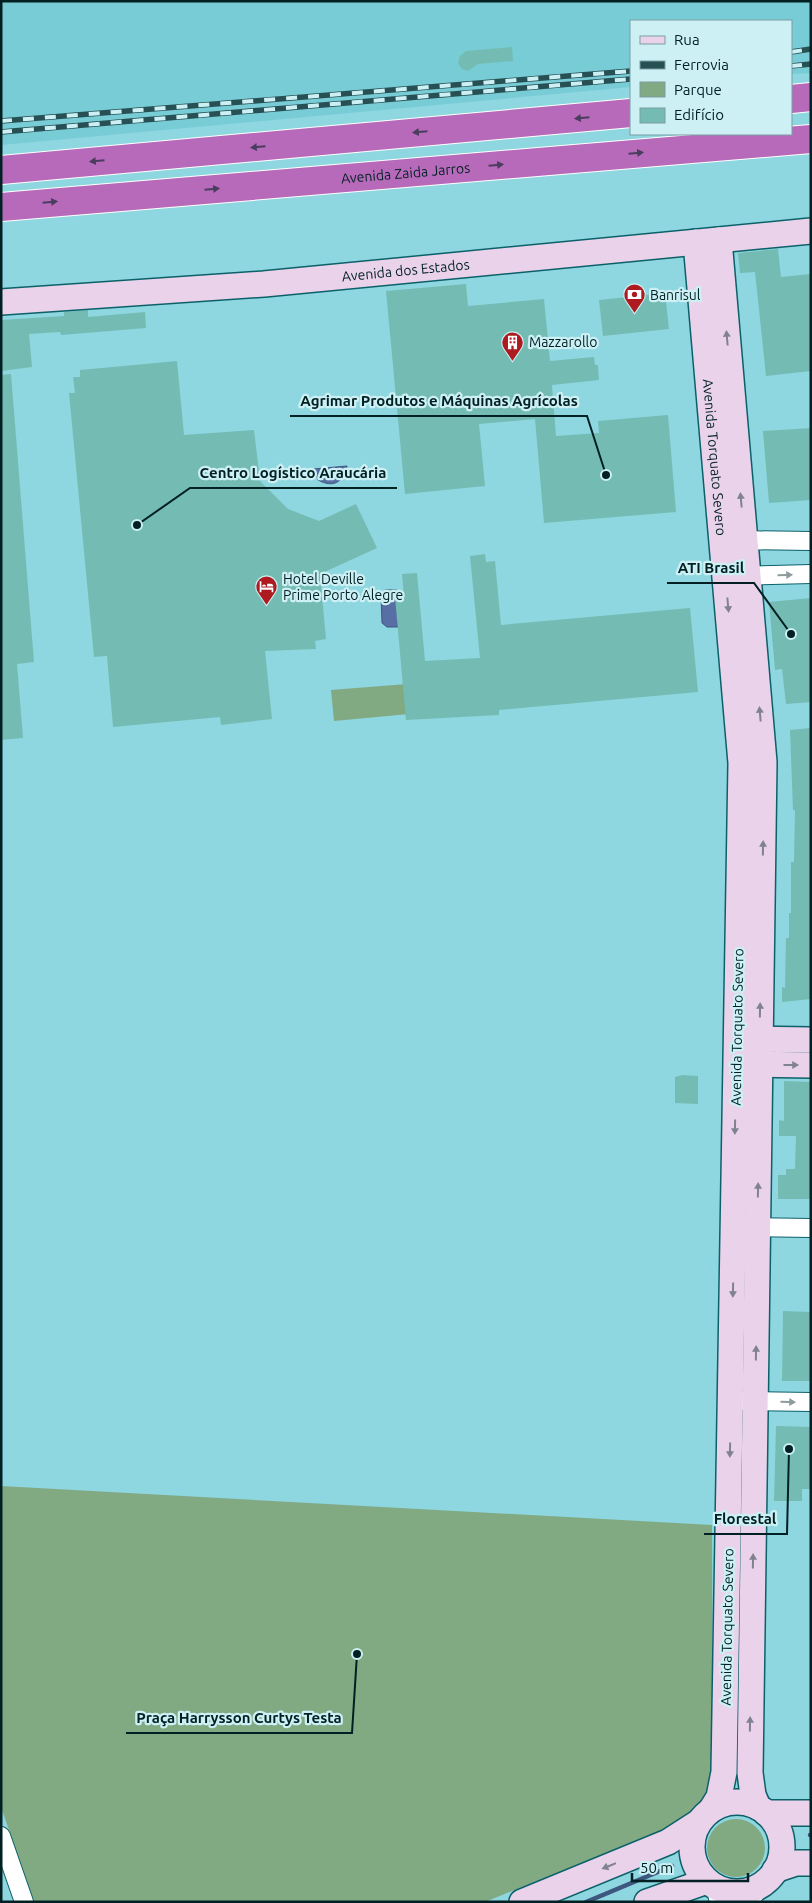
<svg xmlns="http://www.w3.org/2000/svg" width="812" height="1903" font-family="Ubuntu,sans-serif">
<rect width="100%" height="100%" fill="#8ed6e0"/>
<!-- built -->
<path fill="#78ccd5" d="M1,1H811V73L791,74V21H631V87L1,145Z"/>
<!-- green -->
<g fill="#81aa83">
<path d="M407,684L409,714L334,721L331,690Z"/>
<path d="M1,1486L712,1525L713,1783L699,1807L680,1823L485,1902H34L1,1807Z"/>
<circle cx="736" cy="1848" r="29"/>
</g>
<!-- water -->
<g fill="#586fa6" stroke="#3e577f">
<path d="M347,466C343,483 333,488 318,480L314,469Z"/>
<path d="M385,590H396L398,627H387L382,623L381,595Z"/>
</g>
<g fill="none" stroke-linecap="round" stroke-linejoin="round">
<!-- stream -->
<g stroke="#3e577f" stroke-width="4.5">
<path d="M810,1835H811"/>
<path d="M586,1902L672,1866"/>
</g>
</g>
<!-- building -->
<g fill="#74bcb3">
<path d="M512,47L513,61L478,64L468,71L462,69L458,63L460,56L466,51Z"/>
<path d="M778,249L781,277L811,274V371L766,376L755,272L740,273L738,253Z"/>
<path d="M466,284L468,306L544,299L550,361L594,357L595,365H598L599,380L552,385L556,436L599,433L598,421L668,415L676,512L544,523L535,419L479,424L485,486L405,494L386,291Z"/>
<path d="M665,293L669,329L603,336L599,300Z"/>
<path d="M88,310V317L145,312L146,328L61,335L60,332L29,334L32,367L1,371V320L64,316V312Z"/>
<path d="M177,361L184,435L254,430L260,481L288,509L319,521L356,504L377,548L320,574L326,639L315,641L316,649L265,651L272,719L221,725L220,717L113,727L107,656L94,657L69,393H75L73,377H80V370Z"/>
<path d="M11,374L34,662L17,664L23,738L1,740V375Z"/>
<path d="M811,428V500L769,503L763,431Z"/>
<path d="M485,554L486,562L495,561L501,625L690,608L698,692L499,710V715L406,720L395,597L404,596L402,574L417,573L425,661L480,658L470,556Z"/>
<path d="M811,598V702L786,704L782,669L775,670L769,602Z"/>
<path d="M811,728V999L782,1002V987L785,988L786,938H789V913H791V862H794L795,810H793L790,730Z"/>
<path d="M682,1075L698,1076V1104L675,1103V1077Z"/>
<path d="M784,1081L811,1082V1199H778V1175H786V1169H795L796,1136H779V1120L784,1121Z"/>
<path d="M783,1311L811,1312V1381H782Z"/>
<path d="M776,1426L811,1427V1489H802V1501H774Z"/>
</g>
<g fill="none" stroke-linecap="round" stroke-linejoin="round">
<defs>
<g id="street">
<path d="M734,540L811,541"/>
<path d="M738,576L811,574"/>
<path d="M746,1227L811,1228"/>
<path d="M744,1401L811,1402"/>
<path d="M1,1836L24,1902"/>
<path d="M715,1886L719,1902"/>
<path d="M749,1902L762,1884"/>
</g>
<g id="secondary">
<path d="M719,240L764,762L750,1773L753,1795L758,1807"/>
<path id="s1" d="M696,242L741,763L724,1772L719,1797L711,1810"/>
<path id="s2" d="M1,302L264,284L811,231"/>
<path d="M743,1039L811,1040"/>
<path d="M744,1064L811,1065"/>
<circle cx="737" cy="1847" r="45"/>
<path d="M766,1813H811"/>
<path d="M775,1870L796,1863H811"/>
<path d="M522,1902L668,1842L699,1822"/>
<path d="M647,1902L707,1881"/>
</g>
<g id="highway">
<path d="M791,99L811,97"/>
<path d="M1,170L631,113"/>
<path id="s3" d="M1,207L811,139"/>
</g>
</defs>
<!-- street casing -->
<use href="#street" stroke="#0c6169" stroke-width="20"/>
<!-- secondary casing -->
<use href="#secondary" stroke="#0c6169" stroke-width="28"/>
<!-- highway casing -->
<use href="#highway" stroke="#fff" stroke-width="30"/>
<!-- street -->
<use href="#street" stroke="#fff" stroke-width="18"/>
<!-- secondary -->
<use href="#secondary" stroke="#e9d2ea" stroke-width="25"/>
<!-- highway -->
<use href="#highway" stroke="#b76aba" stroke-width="28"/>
<defs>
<g id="rail">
<path d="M791,52L811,49"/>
<path d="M791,66L811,64"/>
<path d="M1,121L631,71"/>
<path d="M1,132L631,79"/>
</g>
</defs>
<!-- rail casing -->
<use href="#rail" stroke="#265054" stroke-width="5.5"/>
<!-- rail -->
<use href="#rail" stroke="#cdf0f5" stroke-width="4" stroke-dasharray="11" stroke-linecap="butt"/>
</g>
<!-- one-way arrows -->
<defs><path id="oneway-solid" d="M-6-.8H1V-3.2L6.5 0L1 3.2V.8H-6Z" transform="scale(1.25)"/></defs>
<g fill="#4a3e5f">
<use href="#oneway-solid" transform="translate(582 118) rotate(175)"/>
<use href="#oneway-solid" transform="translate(420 132) rotate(175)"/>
<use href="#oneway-solid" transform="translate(258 147) rotate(175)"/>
<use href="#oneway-solid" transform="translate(636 153) rotate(-5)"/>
<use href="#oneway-solid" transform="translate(97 161) rotate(175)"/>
<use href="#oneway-solid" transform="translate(496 165) rotate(-5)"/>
<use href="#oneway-solid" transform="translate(212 189) rotate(-5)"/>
<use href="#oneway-solid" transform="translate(50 202) rotate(-5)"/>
</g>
<g fill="#818290">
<use href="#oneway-solid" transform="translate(727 338) rotate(-95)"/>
<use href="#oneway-solid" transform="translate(741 500) rotate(-95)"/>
<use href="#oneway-solid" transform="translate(728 605) rotate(85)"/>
<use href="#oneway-solid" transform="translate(760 714) rotate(-95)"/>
<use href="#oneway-solid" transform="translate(763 848) rotate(-89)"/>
<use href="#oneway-solid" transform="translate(760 1010) rotate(-89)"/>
<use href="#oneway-solid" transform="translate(791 1065)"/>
<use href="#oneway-solid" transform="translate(735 1127) rotate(91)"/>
<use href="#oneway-solid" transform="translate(758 1190) rotate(-89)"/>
<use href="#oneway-solid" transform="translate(733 1290) rotate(91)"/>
<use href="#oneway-solid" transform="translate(756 1353) rotate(-89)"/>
<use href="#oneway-solid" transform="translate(730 1450) rotate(91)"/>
<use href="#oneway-solid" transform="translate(753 1561) rotate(-89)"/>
<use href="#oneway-solid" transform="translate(750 1724) rotate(-89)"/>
<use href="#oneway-solid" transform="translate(609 1866) rotate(158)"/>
</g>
<g fill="#8d9b9c">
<use href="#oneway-solid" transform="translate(785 575) rotate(-2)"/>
<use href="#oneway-solid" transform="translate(788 1402) rotate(1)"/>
</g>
<!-- icons -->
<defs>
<symbol id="bank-pin" viewBox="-11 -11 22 30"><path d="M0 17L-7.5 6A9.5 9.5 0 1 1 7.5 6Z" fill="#ad1a20" stroke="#cdf0f5"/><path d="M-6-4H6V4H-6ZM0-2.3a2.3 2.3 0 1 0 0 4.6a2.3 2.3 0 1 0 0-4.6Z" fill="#fff"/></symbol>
<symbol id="building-pin" viewBox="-11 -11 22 30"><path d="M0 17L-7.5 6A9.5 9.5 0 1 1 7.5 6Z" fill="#ad1a20" stroke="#cdf0f5"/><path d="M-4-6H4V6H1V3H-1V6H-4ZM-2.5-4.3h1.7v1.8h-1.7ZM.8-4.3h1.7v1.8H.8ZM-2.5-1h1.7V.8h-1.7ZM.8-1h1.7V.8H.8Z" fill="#fff"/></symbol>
<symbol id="hotel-pin" viewBox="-11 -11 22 30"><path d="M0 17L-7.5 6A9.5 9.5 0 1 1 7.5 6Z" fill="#ad1a20" stroke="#cdf0f5"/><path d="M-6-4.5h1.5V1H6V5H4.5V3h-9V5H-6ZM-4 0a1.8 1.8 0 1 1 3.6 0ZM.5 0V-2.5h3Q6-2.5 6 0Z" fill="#fff"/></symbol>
</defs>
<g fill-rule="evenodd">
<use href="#bank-pin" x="622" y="282" width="25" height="34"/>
<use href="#building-pin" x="500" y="330" width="25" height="34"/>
<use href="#hotel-pin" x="254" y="574" width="25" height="34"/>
</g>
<g text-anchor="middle" stroke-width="4.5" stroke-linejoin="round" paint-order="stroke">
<!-- street labels -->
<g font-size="14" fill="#012023" stroke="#cdf0f5">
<text dy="5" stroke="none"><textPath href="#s3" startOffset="406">Avenida Zaida Jarros</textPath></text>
<text dy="5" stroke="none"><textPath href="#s2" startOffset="406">Avenida dos Estados</textPath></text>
<text dy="5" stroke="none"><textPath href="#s1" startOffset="216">Avenida Torquato Severo</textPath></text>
<text transform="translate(737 1027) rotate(-89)" y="5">Avenida Torquato Severo</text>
<text transform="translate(727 1627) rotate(-89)" y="5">Avenida Torquato Severo</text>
</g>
<!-- poi labels -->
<g font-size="14" fill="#012023" stroke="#cdf0f5" text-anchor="start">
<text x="650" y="300">Banrisul</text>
<text x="529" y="347">Mazzarollo</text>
<text x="283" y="584">Hotel Deville<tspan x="283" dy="16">Prime Porto Alegre</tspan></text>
</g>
</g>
<!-- callouts -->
<path fill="none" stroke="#012023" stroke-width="2" d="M606 475L587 416H290M137 525L190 488H397M791 634L754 583H667M789 1449L787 1534H704M357 1654L352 1733H126"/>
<g fill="#012023" stroke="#cdf0f5" stroke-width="2">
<circle cx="606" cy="475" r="5"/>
<circle cx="137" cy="525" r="5"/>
<circle cx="791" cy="634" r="5"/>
<circle cx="789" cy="1449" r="5"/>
<circle cx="357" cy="1654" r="5"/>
</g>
<g font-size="15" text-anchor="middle" font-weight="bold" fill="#012023" stroke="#cdf0f5" stroke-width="4.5" stroke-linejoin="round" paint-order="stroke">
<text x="439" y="406">Agrimar Produtos e Máquinas Agrícolas</text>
<text x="293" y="478">Centro Logístico Araucária</text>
<text x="711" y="573">ATI Brasil</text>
<text x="745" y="1524">Florestal</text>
<text x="239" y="1723">Praça Harrysson Curtys Testa</text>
</g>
<!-- border -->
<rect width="812" height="1903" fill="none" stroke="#012023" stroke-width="5"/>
<!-- legend -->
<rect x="630" y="20" width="162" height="115" fill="#cdf0f5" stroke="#7b9da1"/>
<rect x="640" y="36" width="25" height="8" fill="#e9d2ea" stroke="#7b9da1"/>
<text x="674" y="45" font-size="15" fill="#012023">Rua</text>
<rect x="640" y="61" width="25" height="8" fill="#265054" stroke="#7b9da1"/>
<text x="674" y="70" font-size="15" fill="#012023">Ferrovia</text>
<rect x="640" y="82" width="25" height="15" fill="#81aa83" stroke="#7b9da1"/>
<text x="674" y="95" font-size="15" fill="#012023">Parque</text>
<rect x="640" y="108" width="25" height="15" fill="#74bcb3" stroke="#7b9da1"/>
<text x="674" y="120" font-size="15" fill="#012023">Edifício</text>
<!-- scale -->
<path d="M632 1873v8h116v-8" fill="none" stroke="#012023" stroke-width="2.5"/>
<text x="640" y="1873" font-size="15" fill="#012023" stroke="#cdf0f5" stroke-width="4" paint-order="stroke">50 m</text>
</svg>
